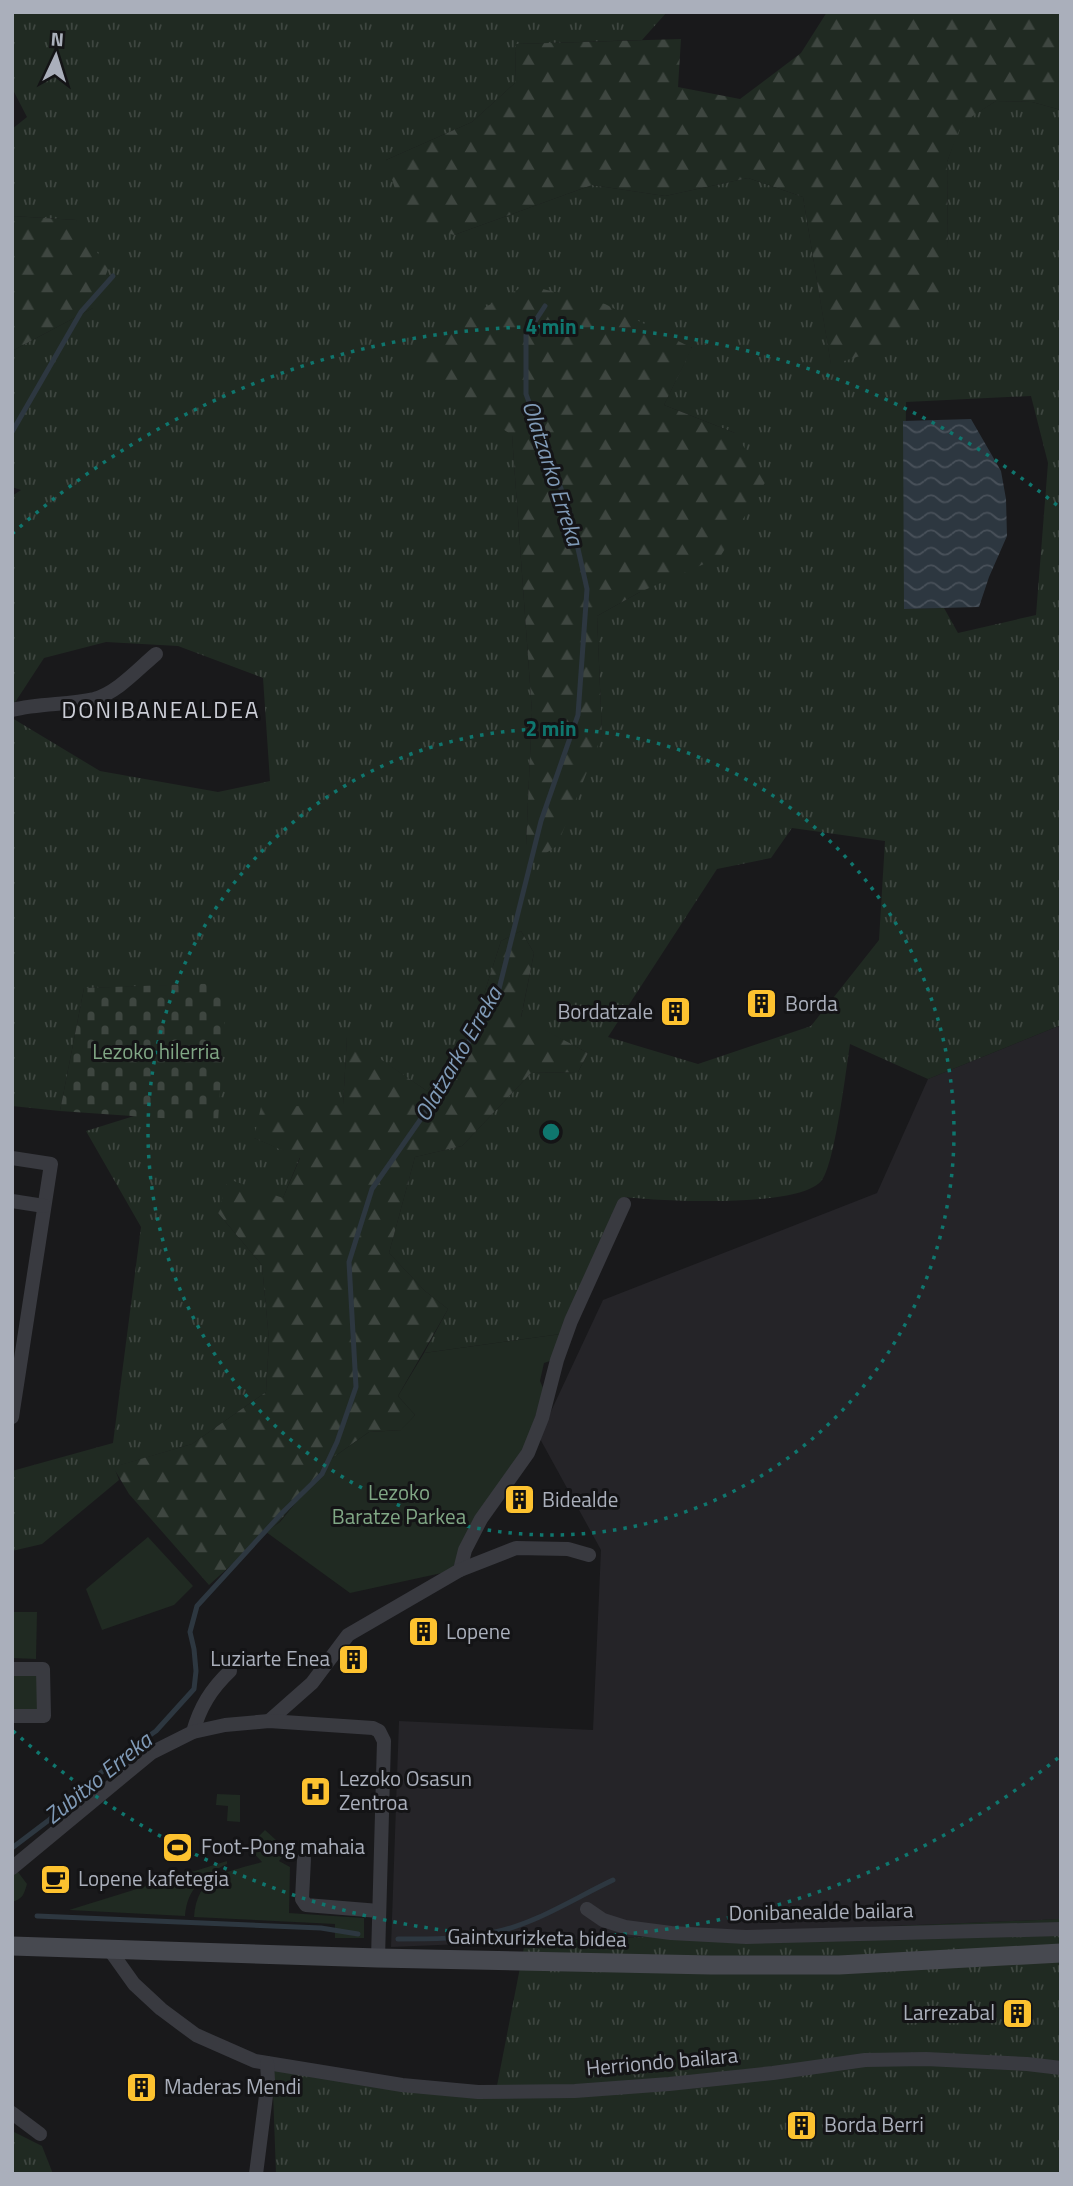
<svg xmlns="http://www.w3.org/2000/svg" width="1073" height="2186" font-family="'Titillium Web',sans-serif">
<defs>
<pattern id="grass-tufts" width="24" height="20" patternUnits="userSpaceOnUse" patternTransform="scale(1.75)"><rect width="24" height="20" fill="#202a22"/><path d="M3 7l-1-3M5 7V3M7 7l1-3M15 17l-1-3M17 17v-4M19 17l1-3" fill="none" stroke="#3e4640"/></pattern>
<pattern id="forest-firs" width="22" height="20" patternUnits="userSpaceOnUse" patternTransform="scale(1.75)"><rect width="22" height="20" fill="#202a22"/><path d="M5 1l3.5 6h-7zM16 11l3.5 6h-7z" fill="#3e4640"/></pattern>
<pattern id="cemetery-stones" width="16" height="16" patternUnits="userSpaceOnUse" patternTransform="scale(1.75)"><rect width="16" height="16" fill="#202a22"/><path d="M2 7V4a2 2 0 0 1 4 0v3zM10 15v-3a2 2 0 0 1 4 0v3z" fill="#3e4640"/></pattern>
<pattern id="water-waves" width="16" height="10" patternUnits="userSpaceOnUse" patternTransform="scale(1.75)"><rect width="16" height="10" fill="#2d3740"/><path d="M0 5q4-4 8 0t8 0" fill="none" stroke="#49515a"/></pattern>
</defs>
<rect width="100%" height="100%" fill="#19191b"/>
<!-- built -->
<path fill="#252428" d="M1061,1025V1919L391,1947L399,1721L593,1730L601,1550L539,1437L603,1300L877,1193L928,1079Z"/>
<!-- grass -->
<g fill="url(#grass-tufts)" fill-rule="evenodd">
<path d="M12,12H667L642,40L516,44L515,83L472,122L386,160L454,235L592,185L665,196L748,178L803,197L831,364L948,251L947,162L961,123L996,101L1032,102L1061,110V1025L928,1079L850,1044C846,1070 835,1163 822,1180C800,1209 660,1201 624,1197L561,1334L424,1353L448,1309L425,1291L389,1253L415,1157L462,1146L531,1073L578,1072L588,1053L521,1018L534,953L521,931L501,941L474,1025L427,1091L347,1037L343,1105L254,1138L300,1157L283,1198L218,1213L262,1265L269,1340L266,1392L192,1444L114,1467L119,1480L42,1544L12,1551V1471L113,1443L141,1227L86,1131L134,1116L227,984L84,988L60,1111L12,1106V718L100,771L218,792L270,781L263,678L178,646L106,642L44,658L12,707V496L21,490L12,487V351L93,308L76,220L12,216V129L27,117L12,88ZM692,347L664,405L735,433L640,592L597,616L602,735L526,846L532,712L512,435ZM1031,396L1048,463L1036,615L958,633L944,608L904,609L906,402ZM792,828L885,841L879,940L811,1026L698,1064L608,1037L717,869L771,858Z"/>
<path d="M1061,1919V2174H276L272,2063L495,2096L525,1942Z"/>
<path d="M12,2131L42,2146L53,2174H12Z"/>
</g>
<!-- forest -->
<g fill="url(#forest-firs)">
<path d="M827,12H1061V110L1032,102L996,101L962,123L947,162L948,251L938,309L905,342L831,365L803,197L748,178L665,196L592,185L454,235L405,221L386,160L472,122L515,83L516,44L681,39L678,87L740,99L801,53Z"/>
<path d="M12,216L76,220L108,269L93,308L12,351Z"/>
<path d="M526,285L605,304L692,348L664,405L735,433L766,481L720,557L640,592L597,616L602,735L557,846L540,857L526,846L532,712L512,435L419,374L424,340Z"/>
<path d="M521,931L534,953L521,1017L588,1053L578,1072L531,1073L462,1146L415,1157L389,1253L425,1291L448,1309L398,1396L415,1415L402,1430L369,1432L331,1459L279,1522L209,1585L129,1494L113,1467L192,1444L266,1392L269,1340L262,1265L218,1213L228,1179L283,1198L300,1158L254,1138L261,1107L343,1105L347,1036L427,1091L474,1025L501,941Z"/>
</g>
<!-- cemetery -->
<path fill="url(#cemetery-stones)" d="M227,983L218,1122L60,1111L84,988Z"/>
<!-- green -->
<g fill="#202a22">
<path d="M561,1334L553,1360L544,1363L540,1381L544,1390L525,1447L478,1517L451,1571L350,1593L266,1532L280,1522L331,1459L369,1432L401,1430L415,1415L398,1396L424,1353Z"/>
<path d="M148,1537L193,1586L174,1605L102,1630L86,1589Z"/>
<path d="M12,1612H37L36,1659L12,1658Z"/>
<path d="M39,1672L40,1713L12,1714V1673Z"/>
<path d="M217,1794L240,1795V1822L227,1821L228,1806L216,1805Z"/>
<path d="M265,1830L287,1850L279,1861L290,1867L289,1913L364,1918V1938H335V1924L194,1917C197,1874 228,1872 262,1862L248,1847Z"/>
<path d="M227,1861V1864C204,1875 187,1888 185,1916L69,1910Z"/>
<path d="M18,1872L27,1884C24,1894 23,1899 12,1902V1875Z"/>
</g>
<!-- water -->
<path fill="url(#water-waves)" d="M971,419L1001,471L1006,499L1007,536L989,577L979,607L904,609L903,421Z"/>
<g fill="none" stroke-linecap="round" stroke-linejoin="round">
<!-- stream -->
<g stroke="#2d3740" stroke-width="5">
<path d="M12,432L81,312L113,276"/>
<path d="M12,1848L49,1820L75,1794L127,1751L156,1731L194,1689L196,1671L194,1649L190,1632L197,1606L282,1513L322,1474L337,1442L356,1387L349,1262L372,1189L432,1103L498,993L541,821L578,715L587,589L570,513L526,394V335L545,306"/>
<path d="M37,1916L321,1928L358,1934"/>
<path d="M398,1939C430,1939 463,1939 495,1932C535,1924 575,1898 613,1880"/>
</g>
<!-- street -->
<g stroke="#393a40" stroke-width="14">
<path d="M12,710C39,703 68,705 94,699C117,693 138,669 156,654"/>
<path d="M12,1158L51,1164L12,1417"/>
<path d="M12,1201L44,1206"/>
<path d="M460,1570L465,1550L481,1519L528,1453L542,1418L557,1360L571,1321L624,1204"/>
<path d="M12,1669H43L44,1716H12"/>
<path d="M269,1721L312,1683L348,1635L460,1570L516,1548L568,1549L589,1555"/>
<path d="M193,1732C200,1707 211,1689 230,1671"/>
<path d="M304,1859L302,1899L306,1905L379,1911"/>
<path d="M12,1868L151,1753L193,1732L225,1725L269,1721L373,1728L379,1731L384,1741L378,1958"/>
<path d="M587,1909L603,1920L625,1927L671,1933L746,1937L1061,1929"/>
<path d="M109,1949L134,1984L161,2009L196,2035L255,2061L402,2085L478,2092L575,2091L669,2084L773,2073L865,2060L926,2059L1027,2064L1061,2068"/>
<path d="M12,2113L40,2134"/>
<path d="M256,2174L268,2080L267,2063"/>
</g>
<!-- secondary -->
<path stroke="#474950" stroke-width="19" d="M12,1946L378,1958L711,1965H839L1061,1953"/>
</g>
<!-- distance rings -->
<g fill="none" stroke="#0f766e" stroke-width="3.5" stroke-dasharray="3.5 7">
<circle cx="551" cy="1132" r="403"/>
<path d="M1058 1758A805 805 0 0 1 12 1730M12 534A805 805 0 0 1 1058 506"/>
</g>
<!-- icons -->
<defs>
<symbol id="building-square" viewBox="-11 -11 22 22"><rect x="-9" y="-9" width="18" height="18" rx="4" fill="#fdc22f" stroke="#141416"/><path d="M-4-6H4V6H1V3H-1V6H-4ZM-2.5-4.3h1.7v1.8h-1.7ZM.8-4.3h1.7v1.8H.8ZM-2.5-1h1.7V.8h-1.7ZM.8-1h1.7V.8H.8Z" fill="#111"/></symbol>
<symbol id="hospital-square" viewBox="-11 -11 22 22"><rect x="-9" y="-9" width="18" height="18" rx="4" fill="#fdc22f" stroke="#141416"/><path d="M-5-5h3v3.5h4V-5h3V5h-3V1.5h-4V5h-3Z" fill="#111"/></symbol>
<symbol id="stadium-square" viewBox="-11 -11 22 22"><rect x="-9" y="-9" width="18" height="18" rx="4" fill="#fdc22f" stroke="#141416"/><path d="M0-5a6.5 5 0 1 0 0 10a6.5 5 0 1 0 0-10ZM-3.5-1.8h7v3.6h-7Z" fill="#111"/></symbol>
<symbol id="cafe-square" viewBox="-11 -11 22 22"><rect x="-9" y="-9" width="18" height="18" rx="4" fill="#fdc22f" stroke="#141416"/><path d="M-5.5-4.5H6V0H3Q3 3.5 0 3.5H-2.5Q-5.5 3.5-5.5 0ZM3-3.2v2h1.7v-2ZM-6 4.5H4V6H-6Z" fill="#111"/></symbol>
</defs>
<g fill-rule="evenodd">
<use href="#building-square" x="744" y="986" width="35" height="35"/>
<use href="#building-square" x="658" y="994" width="35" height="35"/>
<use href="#building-square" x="502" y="1482" width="35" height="35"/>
<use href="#building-square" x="406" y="1614" width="35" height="35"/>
<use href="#building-square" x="336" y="1642" width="35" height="35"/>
<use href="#hospital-square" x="298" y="1774" width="35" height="35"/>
<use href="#stadium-square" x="160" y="1830" width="35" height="35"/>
<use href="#cafe-square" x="38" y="1862" width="35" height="35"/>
<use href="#building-square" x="1000" y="1996" width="35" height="35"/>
<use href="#building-square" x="124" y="2070" width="35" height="35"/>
<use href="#building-square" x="784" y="2108" width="35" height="35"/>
</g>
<g text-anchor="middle" stroke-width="6" stroke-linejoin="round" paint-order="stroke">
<!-- poi labels -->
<g font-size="21" fill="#aaafbb" stroke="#141416" text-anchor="start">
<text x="785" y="1011">Borda</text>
<text x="653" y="1019" text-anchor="end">Bordatzale</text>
<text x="542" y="1507">Bidealde</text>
<text x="446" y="1639">Lopene</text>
<text x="330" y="1666" text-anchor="end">Luziarte Enea</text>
<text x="339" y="1786">Lezoko Osasun<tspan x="339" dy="24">Zentroa</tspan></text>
<text x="201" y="1854">Foot-Pong mahaia</text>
<text x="78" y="1886">Lopene kafetegia</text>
<text x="995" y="2020" text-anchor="end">Larrezabal</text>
<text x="164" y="2094">Maderas Mendi</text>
<text x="824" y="2132">Borda Berri</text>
</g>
<!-- park labels -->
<g font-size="21" fill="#80a785" stroke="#141416">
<text x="156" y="1059">Lezoko hilerria</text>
<text x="399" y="1500">Lezoko<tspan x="399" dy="24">Baratze Parkea</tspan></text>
</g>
<!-- street labels -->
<g font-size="21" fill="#aaafbb" stroke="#141416">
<text transform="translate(821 1912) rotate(-1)" y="7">Donibanealde bailara</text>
<text transform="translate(537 1938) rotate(1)" y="7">Gaintxurizketa bidea</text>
<text transform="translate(662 2062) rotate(-5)" y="7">Herriondo bailara</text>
</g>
<!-- water labels -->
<g font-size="23" font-style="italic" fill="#809bb8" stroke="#141416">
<text transform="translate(553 473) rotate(72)" y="8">Olatzarko Erreka</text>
<text transform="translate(458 1054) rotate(-60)" y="8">Olatzarko Erreka</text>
<text transform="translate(98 1778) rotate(-39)" y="8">Zubitxo Erreka</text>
</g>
<!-- neighbourhood labels -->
<g font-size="23" letter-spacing="2" fill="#ccced7" stroke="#141416">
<text x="161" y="718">DONIBANEALDEA</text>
</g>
</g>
<circle cx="551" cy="1132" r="10" fill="#0f766e" stroke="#141416" stroke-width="3.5"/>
<g font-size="21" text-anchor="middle" font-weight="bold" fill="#0f766e" stroke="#141416" stroke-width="6" stroke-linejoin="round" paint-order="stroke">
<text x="551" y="334">4 min</text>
<text x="551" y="736">2 min</text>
</g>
<!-- border -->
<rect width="1073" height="2186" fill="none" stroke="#aaafbb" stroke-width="28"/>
<!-- north arrow -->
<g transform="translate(56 56) rotate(4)" stroke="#141416" stroke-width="5" paint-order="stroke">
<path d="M0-5L12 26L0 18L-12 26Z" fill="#aaafbb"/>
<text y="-10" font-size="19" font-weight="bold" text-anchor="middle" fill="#aaafbb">N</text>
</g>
</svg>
